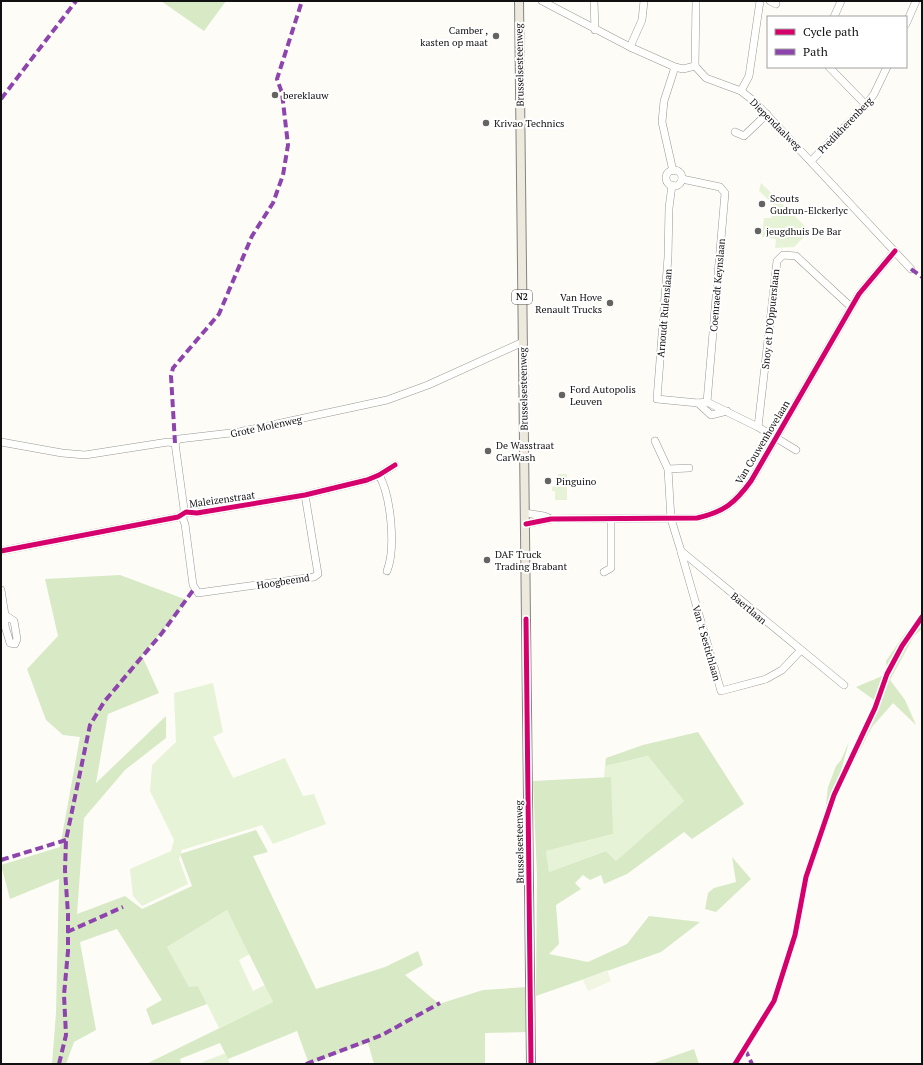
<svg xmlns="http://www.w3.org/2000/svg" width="923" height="1065" font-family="'PT Serif',serif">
<rect width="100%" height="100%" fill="#fdfcf7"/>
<!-- green -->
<g fill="#e7f3d7">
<path d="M761,183L810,231L794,247L775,248L776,239L762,237L764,218H771L773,204L759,191Z"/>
<path d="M558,474H567V500H555V491H552V487L558,485Z"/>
<path d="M213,683L223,732L213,737L233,778L285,758L303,796L314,794L326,824L273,844L262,825L182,850L179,859L188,884L142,906L133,896L130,869L171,851L174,840L150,791L152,765L176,742L174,693Z"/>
<path d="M648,756L684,801L616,861L606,851L549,872L546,851L613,834L604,778L605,766Z"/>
<path d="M227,910L250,954L239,960L253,991L265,985L273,1002L219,1028L198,986L189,988L167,947Z"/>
<path d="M226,1053L230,1064H197Z"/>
</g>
<!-- forest -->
<g fill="#d8eac5">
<path d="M161,1H226L204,31Z"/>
<path d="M120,575L187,600L142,656L159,693L108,714L96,783L166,716V738L125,770L84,818L77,914L125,896L142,909L192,886L180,854L256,830L268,852L253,856L316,989L385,967L418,951L423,965L405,975L439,1004L483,990L527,987L529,1032L485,1033V1064H374L368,1043L309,1064L297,1031L228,1059L220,1043L180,1059L181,1064H146L273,1002L227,910L167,947L189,987L198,986L207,1004L152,1025L146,1009L162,1000L117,929L80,942L96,1030L74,1042L66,1064H52L56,1013L59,879L10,899L1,865L60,847L80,737L63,735L46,720L27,669L58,636L45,579Z"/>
<path d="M922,622V629L914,636L890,680L905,700L916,725L893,703L872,727L824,820L828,787L836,766L841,760L849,742L835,792L877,702L856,687L887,674L886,661L906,632Z"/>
<path d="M698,732L744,804L692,839L684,832L627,874L604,884L601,875L590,880L583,875L575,883L581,889L556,905L559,944L549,954L588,962L627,944L649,916L700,922L661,952L536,996L537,876L533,781L611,777L613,834L546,851L549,872L606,851L616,861L684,801L648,756L605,766L606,758L643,745Z"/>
<path d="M732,857L751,879L716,912L705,909L708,893L714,888L736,882Z"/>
<path d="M694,1049L699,1064H651Z"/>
</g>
<!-- pitch -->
<path fill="#f0f6e1" d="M607,970L611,981L588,991L583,980Z"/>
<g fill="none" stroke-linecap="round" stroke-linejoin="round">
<defs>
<g id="minor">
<path d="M542,1L630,47L675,67L683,69L695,66"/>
<path d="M594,1L595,30"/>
<path d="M770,1L776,4"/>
<path d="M834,17L841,1"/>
<path d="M906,24L916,1"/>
<path d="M630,47L642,20L644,1"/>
<path d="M695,66L706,78L741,91L755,102L911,269"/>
<path d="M695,66L696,1"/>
<path d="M829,67L866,105"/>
<path d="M741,91L749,76L760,1"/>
<path d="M735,132L744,136L767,114"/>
<path d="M811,161L866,105L874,94L887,67"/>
<circle cx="674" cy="178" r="8"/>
<path d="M673,171L662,122L664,101L675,67"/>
<path d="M682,179L720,187L725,193L707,402L758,427L796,450"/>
<path d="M672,185L669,208L668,257L657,399L698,403L707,402"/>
<path d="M698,403L711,415L727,411"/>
<path d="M758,427L777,261L783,255L796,256L851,307"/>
<path d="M655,441L668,469"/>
<path d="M1,442L62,453L85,455L168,442L175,443"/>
<path d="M175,443L179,439L239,432L387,400L428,385L523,342"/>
<path d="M175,443L184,509L183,519L185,524L193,585L198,593L314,577L318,574L305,495"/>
<path d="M689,468L668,469L671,519L681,551L844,685"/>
<path d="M379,475C391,496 396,548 387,571"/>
<path d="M525,513L544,516L551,519"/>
<path d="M526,524L551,519L697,518C724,512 735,503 751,481L859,294L895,251"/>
<path d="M1,551L178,517L186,512L197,513L305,495L367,480L379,475L395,465"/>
<path d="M681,552L721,691L766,679L782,670L801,650"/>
<path d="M604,572L611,568V520"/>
<path d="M1,590L5,615"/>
<path d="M5,615L14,621L17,639L15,644L10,643L5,626Z"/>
</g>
<path id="major" d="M519,1L531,1064"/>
</defs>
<!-- minor casing -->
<use href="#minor" stroke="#979795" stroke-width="8"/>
<!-- major casing -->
<use href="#major" stroke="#858482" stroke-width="10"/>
<!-- minor -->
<use href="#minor" stroke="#fffffe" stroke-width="7"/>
<!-- major -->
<use href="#major" stroke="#ede9dc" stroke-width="8"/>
<!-- quiet -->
<g stroke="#8e44ad" stroke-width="4" stroke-dasharray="8 4" stroke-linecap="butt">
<path d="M1,99L76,1"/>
<path d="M911,269L922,277"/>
<path d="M175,443L171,376L173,368L219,314L252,236L273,203L283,175L288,145L282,93L277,79L302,1"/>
<path d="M1,860L66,840"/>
<path d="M67,932L123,907"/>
<path d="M745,1049L752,1064"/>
<path d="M59,1064L66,1035L64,995L68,951V914L65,870L66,840L90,725L104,702L162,633L194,589"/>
<path d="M306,1064L382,1035L440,1003"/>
</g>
<defs>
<g id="cycleway">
<path d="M526,524L551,519L697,518C724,512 735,503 751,481L859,294L895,251"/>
<path d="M1,551L178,517L186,512L197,513L305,495L367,480L379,475L395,465"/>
<path d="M526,619L531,1064"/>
<path d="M735,1064L774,1001L795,935L806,877L834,795L875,708L887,674L902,646L922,617"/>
</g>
</defs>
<!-- cycleway casing -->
<use href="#cycleway" stroke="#fff" stroke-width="8"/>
<!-- cycleway -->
<use href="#cycleway" stroke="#d6006c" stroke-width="5"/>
</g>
<!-- markers -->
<g fill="#646362" stroke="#fff" stroke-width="1.5">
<circle cx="496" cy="36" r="4"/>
<circle cx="275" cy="95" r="4"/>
<circle cx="486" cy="123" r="4"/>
<circle cx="762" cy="204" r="4"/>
<circle cx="758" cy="231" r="4"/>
<circle cx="610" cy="303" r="4"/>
<circle cx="562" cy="395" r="4"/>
<circle cx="488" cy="451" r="4"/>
<circle cx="548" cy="481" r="4"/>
<circle cx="487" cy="560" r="4"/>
</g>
<g text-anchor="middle" stroke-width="4" stroke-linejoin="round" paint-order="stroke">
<!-- shield labels -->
<rect fill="#fff" stroke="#585858" stroke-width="1" x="512" y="290" width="20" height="14" rx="3"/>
<g font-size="9" font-weight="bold" fill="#111">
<text x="522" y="300">N2</text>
</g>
<!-- poi labels -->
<g font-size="10" fill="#111" stroke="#fff" text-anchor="start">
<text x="488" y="34" text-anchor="end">Camber ,<tspan x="488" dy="12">kasten op maat</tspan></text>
<text x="283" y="99">bereklauw</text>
<text x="494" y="127">Krivao Technics</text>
<text x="770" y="202">Scouts<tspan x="770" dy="12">Gudrun-Elckerlyc</tspan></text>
<text x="766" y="235">jeugdhuis De Bar</text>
<text x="602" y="301" text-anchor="end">Van Hove<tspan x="602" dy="12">Renault Trucks</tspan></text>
<text x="570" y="393">Ford Autopolis<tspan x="570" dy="12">Leuven</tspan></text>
<text x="496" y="449">De Wasstraat<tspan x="496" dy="12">CarWash</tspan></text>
<text x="556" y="485">Pinguino</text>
<text x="495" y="558">DAF Truck<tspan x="495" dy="12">Trading Brabant</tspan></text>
</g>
<!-- street labels -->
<g font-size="10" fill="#111" stroke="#fff">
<text transform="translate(519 65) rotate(-91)" y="4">Brusselsesteenweg</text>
<text transform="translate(776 124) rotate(45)" y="4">Diependaalweg</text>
<text transform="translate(845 125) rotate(-46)" y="4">Predikherenberg</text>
<text transform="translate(717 285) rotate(-85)" y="4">Coenraedt Keynslaan</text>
<text transform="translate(664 313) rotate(-85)" y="4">Arnoudt Rulenslaan</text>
<text transform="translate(770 319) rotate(-84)" y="4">Snoy et D'Oppuerslaan</text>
<text transform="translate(523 389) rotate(-91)" y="4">Brusselsesteenweg</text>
<text transform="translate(266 426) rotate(-12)" y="4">Grote Molenweg</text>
<text transform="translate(762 442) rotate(-59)" y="4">Van Couwenhovelaan</text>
<text transform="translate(222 499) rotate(-8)" y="4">Maleizenstraat</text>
<text transform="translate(283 581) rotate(-9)" y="4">Hoogbeemd</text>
<text transform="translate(749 608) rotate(40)" y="4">Baertlaan</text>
<text transform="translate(707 643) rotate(74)" y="4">Van 't Sestichlaan</text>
<text transform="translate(519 842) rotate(-91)" y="4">Brusselsesteenweg</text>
</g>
</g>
<!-- border -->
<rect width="923" height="1065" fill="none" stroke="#111111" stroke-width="4"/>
<!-- legend -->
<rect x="767" y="16" width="140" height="52" fill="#ffffff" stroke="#a0a0a0"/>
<rect x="775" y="29" width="20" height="6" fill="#d6006c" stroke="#a0a0a0"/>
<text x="803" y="36" font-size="12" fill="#111111">Cycle path</text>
<rect x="775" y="49" width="20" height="6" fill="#8e44ad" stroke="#a0a0a0"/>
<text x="803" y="56" font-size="12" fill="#111111">Path</text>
</svg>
